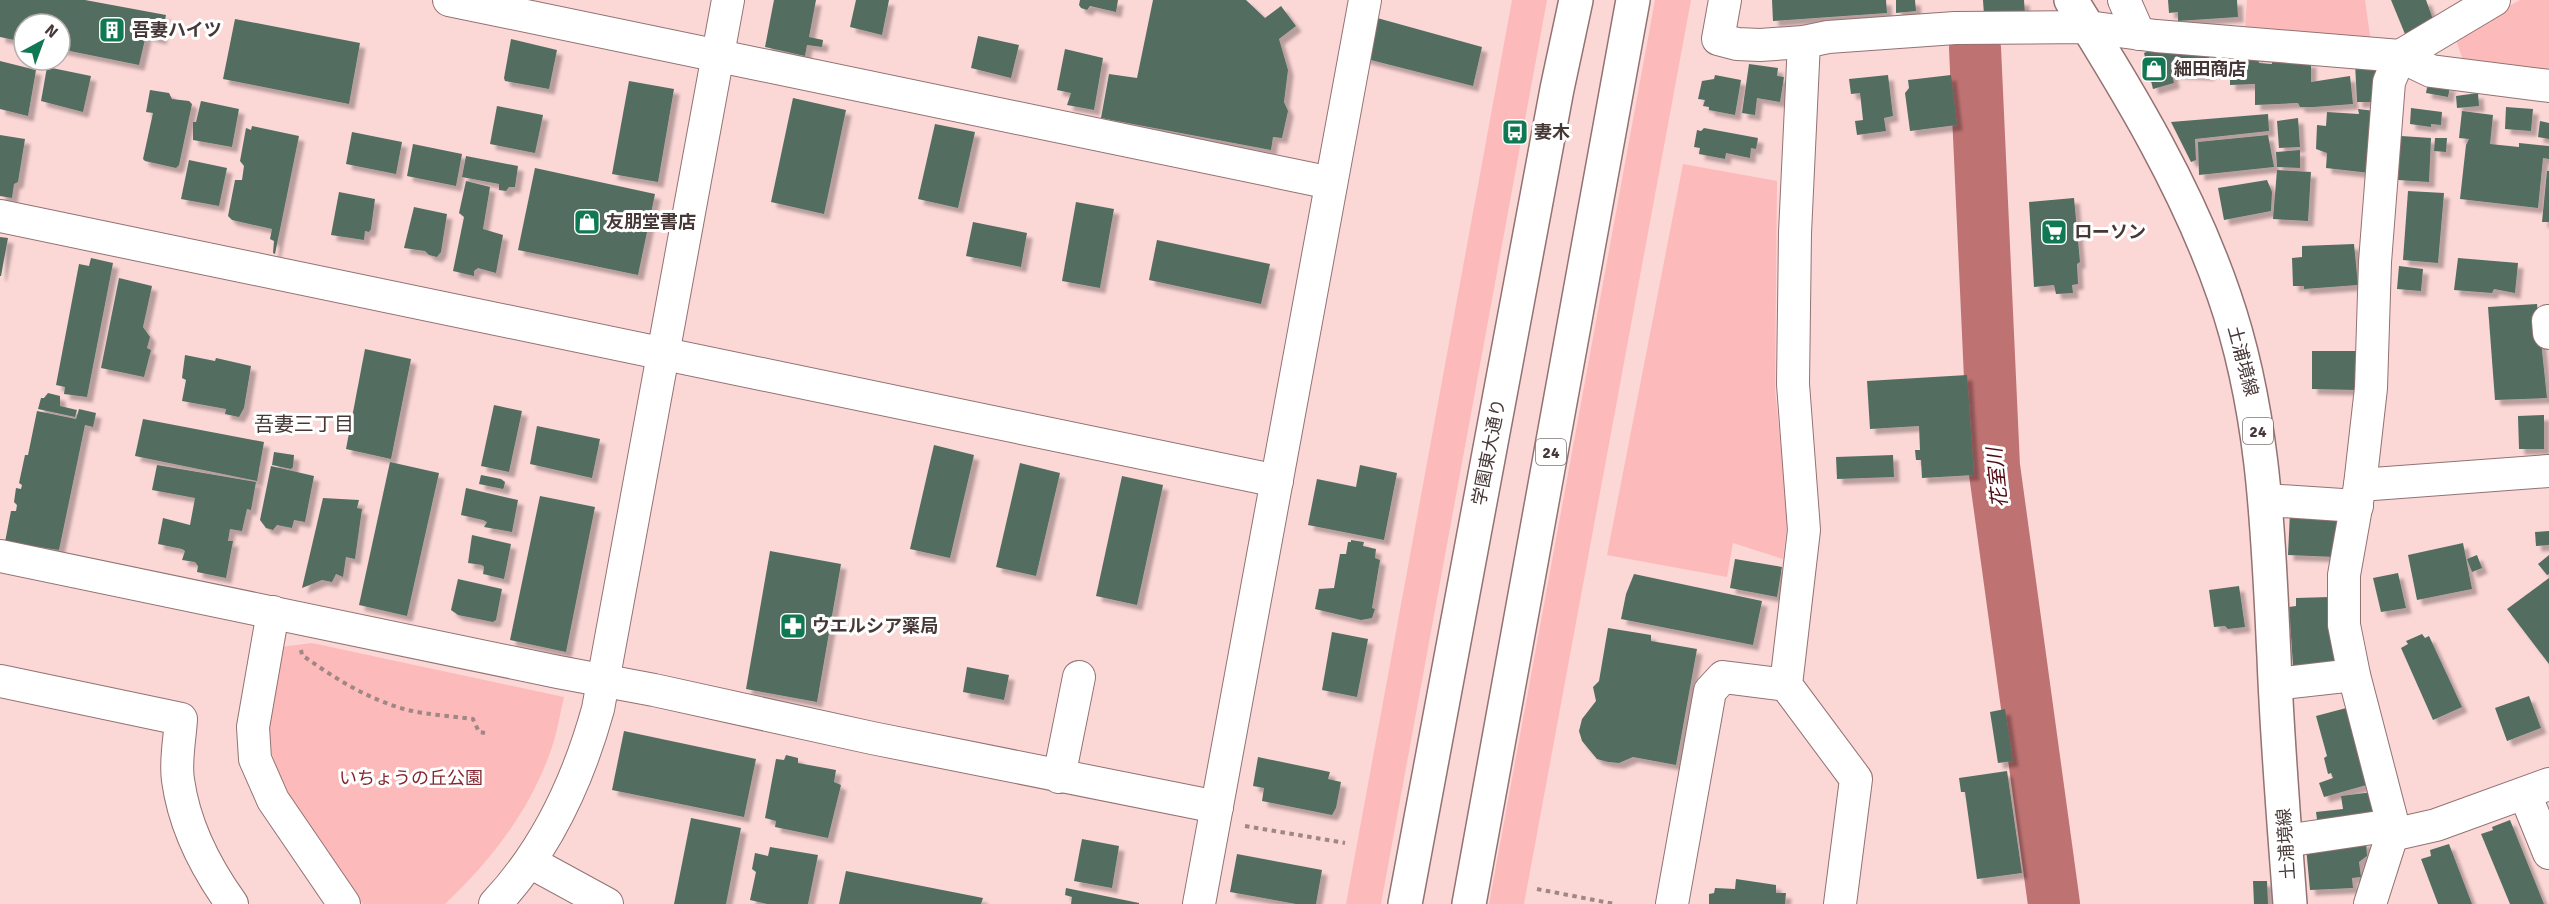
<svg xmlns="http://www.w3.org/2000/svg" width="2549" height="904" font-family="Signika,'Noto Sans JP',sans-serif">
<defs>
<filter id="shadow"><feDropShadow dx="5.5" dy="5.5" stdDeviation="1.5" flood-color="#0004"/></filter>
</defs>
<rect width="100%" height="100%" fill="#fbd7d6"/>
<!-- green -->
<g fill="#fcbbba">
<path d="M1512,0H1547L1381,904H1346Z"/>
<path d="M1655,0H1691L1524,904H1489Z"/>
<path d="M2247,0H2365L2371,43L2245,30Z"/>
<path d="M2520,0H2549V75L2466,69L2455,37Z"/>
<path d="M1683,164L1777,181L1775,389L1788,517L1783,559L1733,543L1727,577L1607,555Z"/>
<path d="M312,643L564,697C560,714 557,733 551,750C530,810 491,861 445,904H363C327,853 267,783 266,719C266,698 276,668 280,647Z"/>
</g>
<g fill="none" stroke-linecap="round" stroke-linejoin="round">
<!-- river -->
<path stroke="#bf7272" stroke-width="52" d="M1975,48L1994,466L2054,904"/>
</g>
<!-- building -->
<g fill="#526e60" filter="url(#shadow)">
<path d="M0,0H85L166,15L161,39L146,35L139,65L60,49V24H24V42L0,37Z"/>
<path d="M774,0H816L809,37L823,40L822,47L807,45L805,56L765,47Z"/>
<path d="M856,0H889L882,35L850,27Z"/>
<path d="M1080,0H1118L1116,12L1090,6L1087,10L1081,8L1079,5Z"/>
<path d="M1153,0H1246L1265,18L1281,6L1296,26L1279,39L1288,70L1284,102L1288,111L1282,138L1273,137L1271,150L1101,118L1109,74L1137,78Z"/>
<path d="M1772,0H1886L1887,13L1773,21Z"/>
<path d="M1896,0H1915L1916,11L1896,13Z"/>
<path d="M1983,0H2024L2025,14L1984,15Z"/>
<path d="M2168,0H2237L2238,17L2178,21V12L2169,13Z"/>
<path d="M2391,0H2426L2434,22L2405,34Z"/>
<path d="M1370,16L1482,47L1473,86L1363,58Z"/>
<path d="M235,19L360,43L349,104L223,79Z"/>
<path d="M978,36L1019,45L1011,78L971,68Z"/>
<path d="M511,39L557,50L549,89L505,81L504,78Z"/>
<path d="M2156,48H2167L2169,54L2181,50L2209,53V75L2172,73L2174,83L2153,89L2144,53Z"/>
<path d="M1065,49L1103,58L1094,110L1067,105L1071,93L1057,90Z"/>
<path d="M2230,57H2258L2259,63L2272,64V59L2311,62V82L2350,76L2353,104L2314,107H2300L2298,103L2255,105V84L2230,85Z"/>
<path d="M0,61L36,70L28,116L0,109Z"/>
<path d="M2355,63L2378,65L2377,102H2357Z"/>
<path d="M1749,64L1778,68L1777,76L1784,77L1780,102L1757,98L1755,115L1742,113Z"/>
<path d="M47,67L91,76L83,112L41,101Z"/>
<path d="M1715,75L1741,80L1735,115L1709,110V107L1703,106L1705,100L1698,99L1702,81L1714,79Z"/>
<path d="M1888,75L1893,116L1884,118L1886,131L1857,135L1855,121L1863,120L1860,93L1851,94L1849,79Z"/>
<path d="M1951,75L1957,125L1910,131L1905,93L1909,88L1908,80Z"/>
<path d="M629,81L674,89L658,182L612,174Z"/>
<path d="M2428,82L2450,86L2448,97L2426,93Z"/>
<path d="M150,90L169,93L172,99L189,101L192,104L179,165L176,168L145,161L143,159L153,113L146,112Z"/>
<path d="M2478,93L2479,106L2457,108L2456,96Z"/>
<path d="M793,98L846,110L824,214L771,202Z"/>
<path d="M201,101L239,109L232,147L193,140V122H196Z"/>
<path d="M497,106L543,115L535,153L490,144Z"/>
<path d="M2506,107L2533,109L2531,131L2505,129Z"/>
<path d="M2411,108L2442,112L2441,125L2431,124V127L2410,124Z"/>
<path d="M2358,109L2375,111L2370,173L2326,168L2327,153L2316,149L2317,125L2326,126L2327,112L2359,114Z"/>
<path d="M2462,111L2493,115L2490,144L2519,147V143L2549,146V159L2543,158L2538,208L2460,199L2466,145L2469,139L2459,138Z"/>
<path d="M2268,114L2269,131L2195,139L2196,160L2191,162L2171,122Z"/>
<path d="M2298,118L2300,147L2279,148L2277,121Z"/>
<path d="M2540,121L2549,123V139L2538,137Z"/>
<path d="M935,124L975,132L958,208L918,199Z"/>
<path d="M252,126L299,136L275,254L273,253L274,241L270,239L272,229L232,220L228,216L235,180H242L244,166L240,161L246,128L251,130Z"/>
<path d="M1704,128L1758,138L1756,149L1751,148L1750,158L1726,153L1725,159L1699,154L1700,148L1694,147L1697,130L1701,131Z"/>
<path d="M352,132L402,142L396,174L346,164Z"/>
<path d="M0,135L25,139L18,182L14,184L12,198L0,196Z"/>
<path d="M2268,135L2274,167L2199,175L2198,142Z"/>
<path d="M2401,136L2431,138L2429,182L2398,180Z"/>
<path d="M2435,138H2447L2446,152L2434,151Z"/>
<path d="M413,144L462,154L456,186L407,176Z"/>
<path d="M2300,150V168L2277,167L2276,152Z"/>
<path d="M466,156L518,166L515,187H509L506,191L499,190V184L462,177Z"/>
<path d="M189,160L227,168L219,206L181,199Z"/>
<path d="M535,168L655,194L638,275L518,250Z"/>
<path d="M2277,170L2311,172L2308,221L2273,219Z"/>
<path d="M2547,171H2549V222H2542Z"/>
<path d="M2267,180L2272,192L2271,211L2224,220L2218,188Z"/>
<path d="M466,181L490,187L483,229L503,235L496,273L478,268L474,271V276L453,271L464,217L459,213Z"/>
<path d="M2408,191L2444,193L2438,263L2403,260Z"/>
<path d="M339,192L375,199L371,229L369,232L365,231L364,240L331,235Z"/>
<path d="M2074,198L2080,262L2077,264L2078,284L2072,285L2073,293L2056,294L2054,285L2034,287L2029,202Z"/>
<path d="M1076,202L1114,209L1100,288L1062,281Z"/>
<path d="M414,207L447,214L441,252L437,257L429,255L425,251L404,248Z"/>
<path d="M973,222L1027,233L1021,267L966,256Z"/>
<path d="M0,237L8,238L1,276H0Z"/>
<path d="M1157,240L1270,264L1261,304L1149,280Z"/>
<path d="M2354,244L2358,285L2304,289V286H2293L2292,258L2302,257V246Z"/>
<path d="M91,258L113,263L87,397L64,394L65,387L56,385L79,264L89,266Z"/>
<path d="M2458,258L2518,263L2515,293L2494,289L2492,293L2454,290Z"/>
<path d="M2399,266L2423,269L2421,291L2397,289Z"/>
<path d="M119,278L152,286L143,327L150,337L147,348L151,350L144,377L101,368Z"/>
<path d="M2537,304L2547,398L2495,400L2488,307Z"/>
<path d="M365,349L411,359L391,459L346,449Z"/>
<path d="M2312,351H2356L2357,390L2312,389Z"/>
<path d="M185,355L215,361L216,358L251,366L244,408L239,417L225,414L226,409L182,401L186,380L182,378Z"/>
<path d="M1967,375L1974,475L1922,478L1921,460H1916L1915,450H1920L1919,426L1870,429L1867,381Z"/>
<path d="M48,393L60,396V406L77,410L75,417L38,409L41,398H44Z"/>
<path d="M494,405L522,411L509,472L481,466Z"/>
<path d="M79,409L96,413L93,427L85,425L59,550L5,542L11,511H16L17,505L14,502L16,488L21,489L22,485L19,483L25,455H28L37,411L76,419Z"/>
<path d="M2544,415V449H2519L2518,416Z"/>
<path d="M143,419L264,442L257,481L135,456Z"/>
<path d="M537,426L600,439L592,478L530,464Z"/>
<path d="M934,445L974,455L950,558L910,549Z"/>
<path d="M274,452L294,455L293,467L291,469L272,465Z"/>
<path d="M1893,455L1894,477L1837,479L1836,457Z"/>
<path d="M390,462L439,473L407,616L359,605Z"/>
<path d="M1020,463L1060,473L1036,576L996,567Z"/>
<path d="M157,465L256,482L251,510L247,509L242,531L230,529L228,541H233L226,578L197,572L198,566L195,562L182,560L185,551L182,549L158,544L163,518L190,525L195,498L152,490Z"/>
<path d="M1360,465L1397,473L1384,540L1308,525L1317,479L1356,487Z"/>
<path d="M271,466L314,476L305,522L294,520L292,528L277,525L273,530L266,528L260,520Z"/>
<path d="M481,475L501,479L505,482L504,487L503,489L479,484Z"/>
<path d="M1122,476L1163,485L1137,605L1096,596Z"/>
<path d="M466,488L518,500L512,532L484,527L487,522L483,520L461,515Z"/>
<path d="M540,496L595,507L566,652L510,640Z"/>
<path d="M323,498L359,500L357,508L362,509L355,559L346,557L343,577L336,574L332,582L322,580L302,588Z"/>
<path d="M2290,512L2337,515L2336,557L2288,555Z"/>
<path d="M2549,531V545L2536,546L2535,532Z"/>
<path d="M472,535L511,544L504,579L483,574L484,567L482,565L468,563Z"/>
<path d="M1351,540L1364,542L1363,546L1376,549L1375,558L1380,560L1372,608L1375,609L1372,618L1361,620L1315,609L1319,589L1334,588L1340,554H1346L1348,542H1351Z"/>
<path d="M2463,543L2472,589L2417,600L2408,555Z"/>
<path d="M770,551L841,564L817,702L746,689Z"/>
<path d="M2477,555L2482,568L2472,572L2467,559Z"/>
<path d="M2549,555V574L2547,575L2538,564Z"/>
<path d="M1735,559L1782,567L1777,597L1730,588Z"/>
<path d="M2398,573L2406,608L2381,612L2373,578Z"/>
<path d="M1634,574L1762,601L1753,645L1621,619L1626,594Z"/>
<path d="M2549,578V664L2507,609Z"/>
<path d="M458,579L502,589L496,620L493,622L458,615L451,610Z"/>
<path d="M2239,586L2245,627L2228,629L2225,626L2214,627L2209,590Z"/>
<path d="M2330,597L2335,664L2293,666L2289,607L2296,606V598Z"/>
<path d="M1608,628L1651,635V641L1697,649L1676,765L1633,757L1619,763L1608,762L1597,759L1582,741L1579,731L1582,719L1596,701L1593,687L1599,681Z"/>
<path d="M1332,632L1368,639L1357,697L1322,690Z"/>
<path d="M2422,634L2425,638L2429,636L2462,707L2433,720L2401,648L2408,644L2406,641Z"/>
<path d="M967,667L1009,675L1004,700L963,692Z"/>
<path d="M2529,696L2541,728L2507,741L2495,708Z"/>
<path d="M2350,707L2370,784L2324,797L2319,783L2333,778L2331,773L2328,774L2324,758L2327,756L2316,716Z"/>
<path d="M2005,709L2013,761L1998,763L1990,712Z"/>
<path d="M624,731L756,759L744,817L612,790Z"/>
<path d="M786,755L798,758V763L836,770L834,782L841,785L828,838L775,827L776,821L765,818L776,759L784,760Z"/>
<path d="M1258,757L1330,772L1328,779L1341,782L1336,808L1332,815L1262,801L1264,788L1253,786Z"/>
<path d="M2007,771L2022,873L1977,879L1965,792H1961L1959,778Z"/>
<path d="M2373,792L2376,821L2318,827L2316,812L2343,809L2341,796Z"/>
<path d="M691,818L741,828L726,904H674Z"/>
<path d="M2510,820L2544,904H2510L2481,834L2493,830L2492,827Z"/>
<path d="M1082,839L1119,846L1112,888L1074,881Z"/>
<path d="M2366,841L2367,856L2359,862L2361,877L2352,878L2353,888L2310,890L2306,847Z"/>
<path d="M2449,844L2472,904H2438L2421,859L2431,856L2430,850Z"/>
<path d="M770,847L818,855L808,904H767L750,900L756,872L752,869L755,853L768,856Z"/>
<path d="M1237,854L1322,870L1316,904H1296L1230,892Z"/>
<path d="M846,871L983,898L981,904H839Z"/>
<path d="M1736,879L1776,885V893H1786L1785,904H1709V894L1714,893L1715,888L1735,889Z"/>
<path d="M2253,881H2267L2268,904H2254Z"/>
<path d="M1066,888L1139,903V904H1071L1072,897L1065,895Z"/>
</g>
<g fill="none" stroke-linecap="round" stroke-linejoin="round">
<defs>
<g id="minor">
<path d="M449,0L1331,183"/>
<path d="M1725,0L1718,39L1737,44L1760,45L1804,42L1828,37L1955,28L2088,27L2156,36L2400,56L2431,71L2549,86"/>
<path d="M2124,0L2139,34"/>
<path d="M1804,42L1795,233L1793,384L1804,530L1786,685L1856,779L1840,904"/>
<path d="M0,216L1277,481"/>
<path d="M2548,321L2549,333"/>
<path d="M2360,485L2549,471"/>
<path d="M2266,500L2357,506"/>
<path d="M0,556L558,672L654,690L872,738L1217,807"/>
<path d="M273,612L253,727L255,759L273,800L344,904"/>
<path d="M0,681L181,719C180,738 175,761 178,780C184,824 206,868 232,904"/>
<path d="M2275,684L2354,675"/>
<path d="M1059,777L1079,677"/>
<path d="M2525,794L2549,853"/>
<path d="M2392,835L2436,825L2549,784"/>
<path d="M2285,841L2393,825"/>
<path d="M530,862L607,904"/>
<path d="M495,904C547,849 578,781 598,709L728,0"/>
<path d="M1199,904L1365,0"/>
<path d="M1672,904L1710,691L1723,677L1786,685"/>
<path d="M2370,904L2392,835L2393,825L2354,675L2344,625V575L2360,485L2371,388L2375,262L2389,82L2400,56L2494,0"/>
</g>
<g id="major">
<path d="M2071,0C2130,94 2188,190 2224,295C2265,413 2268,534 2274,657C2277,739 2284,822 2290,904"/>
<path d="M1405,904L1557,89L1576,0"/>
<path d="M1469,904L1633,0"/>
</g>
</defs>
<!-- minor casing -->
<use href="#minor" stroke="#937272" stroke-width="34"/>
<!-- major casing -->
<use href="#major" stroke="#937272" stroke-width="36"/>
<!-- path -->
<g stroke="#a08786" stroke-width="4" stroke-dasharray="4.5 4.5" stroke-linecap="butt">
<path d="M301,650L302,655C334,678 369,700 408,710C429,715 452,716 473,719L479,732L485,733"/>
<path d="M1245,826L1345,843"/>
<path d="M1537,889L1615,904"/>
</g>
<!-- minor -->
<use href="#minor" stroke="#fff" stroke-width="32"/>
<!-- major -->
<use href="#major" stroke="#fff" stroke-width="33"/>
</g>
<!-- icons -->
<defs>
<symbol id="building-square" viewBox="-11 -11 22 22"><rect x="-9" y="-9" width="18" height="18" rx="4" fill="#107953" stroke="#fff"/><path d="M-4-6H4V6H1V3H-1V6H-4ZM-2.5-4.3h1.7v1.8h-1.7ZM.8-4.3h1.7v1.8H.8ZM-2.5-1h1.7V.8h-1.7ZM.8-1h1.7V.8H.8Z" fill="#fff"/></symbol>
<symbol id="shop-square" viewBox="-11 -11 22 22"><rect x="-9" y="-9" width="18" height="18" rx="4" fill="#107953" stroke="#fff"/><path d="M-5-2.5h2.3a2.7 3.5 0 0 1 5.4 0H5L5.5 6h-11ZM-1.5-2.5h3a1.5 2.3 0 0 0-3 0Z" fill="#fff"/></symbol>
<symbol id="bus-square" viewBox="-11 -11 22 22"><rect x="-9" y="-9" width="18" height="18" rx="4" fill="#107953" stroke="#fff"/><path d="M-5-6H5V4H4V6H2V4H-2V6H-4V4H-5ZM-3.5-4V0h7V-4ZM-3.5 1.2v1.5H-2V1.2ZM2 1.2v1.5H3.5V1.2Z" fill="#fff"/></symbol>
<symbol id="supermarket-square" viewBox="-11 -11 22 22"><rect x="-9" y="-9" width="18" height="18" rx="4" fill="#107953" stroke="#fff"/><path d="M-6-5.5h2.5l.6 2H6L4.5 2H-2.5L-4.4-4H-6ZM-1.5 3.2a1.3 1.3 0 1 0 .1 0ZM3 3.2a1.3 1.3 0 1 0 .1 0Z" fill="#fff"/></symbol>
<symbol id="pharmacy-square" viewBox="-11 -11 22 22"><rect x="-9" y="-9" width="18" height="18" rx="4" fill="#107953" stroke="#fff"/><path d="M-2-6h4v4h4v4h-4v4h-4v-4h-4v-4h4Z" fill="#fff"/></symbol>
</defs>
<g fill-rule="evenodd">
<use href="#building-square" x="97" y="15" width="30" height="30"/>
<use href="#shop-square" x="2139" y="54" width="30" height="30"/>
<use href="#bus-square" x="1500" y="117" width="30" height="30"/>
<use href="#shop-square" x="572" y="207" width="30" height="30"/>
<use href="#supermarket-square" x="2039" y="217" width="30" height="30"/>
<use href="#pharmacy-square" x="778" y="611" width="30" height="30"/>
</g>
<g text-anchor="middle" stroke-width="6" stroke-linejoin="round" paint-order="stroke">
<!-- shield labels -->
<g fill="#fff" stroke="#7e7473" stroke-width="1.5">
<rect x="2243" y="418" width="30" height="26" rx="4.5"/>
<rect x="1536" y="439" width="30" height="26" rx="4.5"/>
</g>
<g font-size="16" font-weight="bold" fill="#463837">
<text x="2258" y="437">24</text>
<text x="1551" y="458">24</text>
</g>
<!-- poi labels -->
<g font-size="18" font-weight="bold" fill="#463837" stroke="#fff" text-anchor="start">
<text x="132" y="36">吾妻ハイツ</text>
<text x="2174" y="75">細田商店</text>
<text x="1534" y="138">妻木</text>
<text x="606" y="228">友朋堂書店</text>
<text x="2074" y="238">ローソン</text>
<text x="812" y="632">ウエルシア薬局</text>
</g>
<!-- street labels -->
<g font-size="18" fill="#463837" stroke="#fff">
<text transform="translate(2243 361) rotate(75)" y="6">土浦境線</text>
<text transform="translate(1489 452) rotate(-79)" y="6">学園東大通り</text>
<text transform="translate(2286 844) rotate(-94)" y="6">土浦境線</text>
</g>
<!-- park labels -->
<g font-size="18" fill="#86272f" stroke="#fff">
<text x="411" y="784">いちょうの丘公園</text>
</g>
<!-- neighbourhood labels -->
<g font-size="20" fill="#463837" stroke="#fff">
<text x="304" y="431">吾妻三丁目</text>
</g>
<!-- water labels -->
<g font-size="20" font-style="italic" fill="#520a14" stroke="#fff">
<text transform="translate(1997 478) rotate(-96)" y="7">花室川</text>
</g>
</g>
<!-- north arrow -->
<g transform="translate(42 42) rotate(41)"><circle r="28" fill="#ffffff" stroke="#b5afaf" stroke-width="1.5"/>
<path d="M0-4.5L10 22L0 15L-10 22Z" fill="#107953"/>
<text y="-9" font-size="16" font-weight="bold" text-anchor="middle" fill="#463837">N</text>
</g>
</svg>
